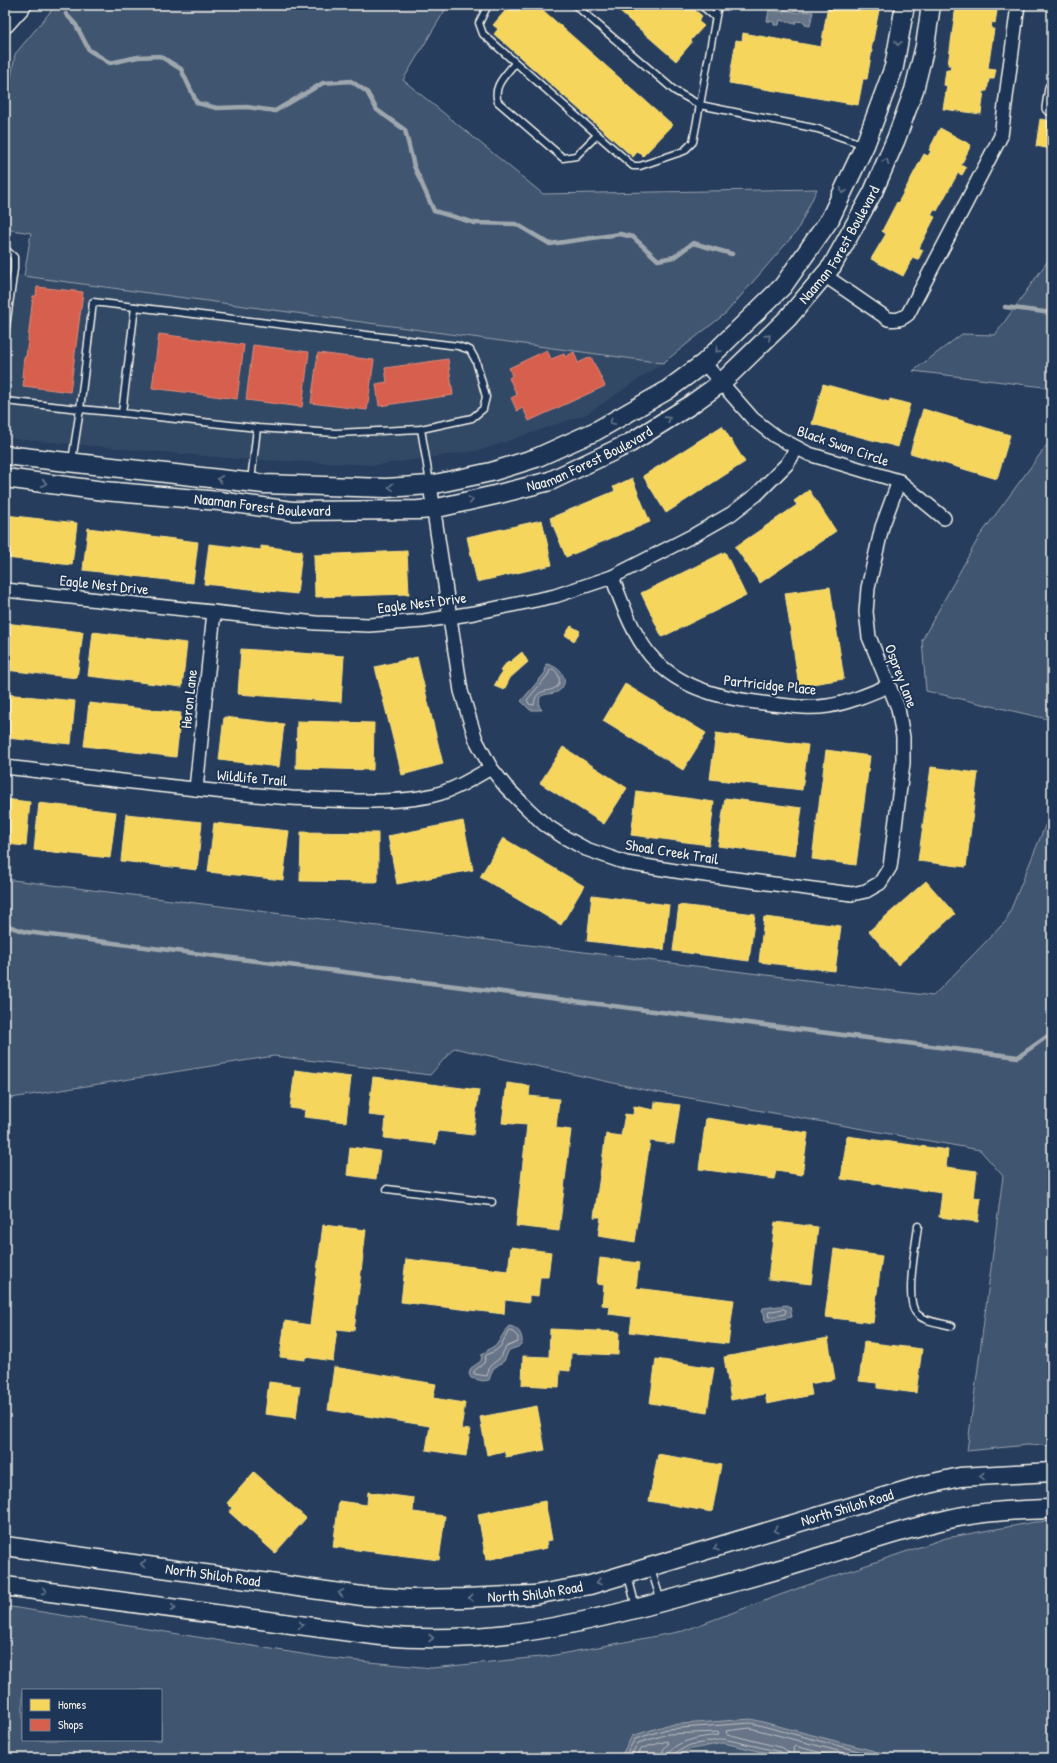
<svg xmlns="http://www.w3.org/2000/svg" width="1057" height="1763" font-family="'Patrick Hand',sans-serif">
<rect width="100%" height="100%" fill="#263d5d"/>
<filter id="ink" filterUnits="userSpaceOnUse"><feTurbulence type="fractalNoise" baseFrequency=".025" numOctaves="2"/><feDisplacementMap in="SourceGraphic" scale="8" xChannelSelector="R" yChannelSelector="G"/><feConvolveMatrix kernelMatrix="1 2 1 2 8 2 1 2 1" color-interpolation-filters="sRGB"/></filter>
<g filter="url(#ink)">
<!-- built -->
<path fill="#334966" d="M5,273L663,363L587,414L481,450L378,465L238,459L5,438Z"/>
<!-- green -->
<g fill="#40546f" stroke="#9aa2ac" fill-rule="evenodd">
<path d="M56,5H448L403,80L543,194L817,189L797,231L726,313L663,363L24,276L31,233L5,229V116L15,54Z"/>
<path d="M1052,255V388L913,371L962,334L995,335Z"/>
<path d="M1052,438V720L926,691L922,640L979,537Z"/>
<path d="M1052,809V1446L1027,1445L967,1451L1003,1176L980,1150L650,1091L454,1048L430,1075L274,1056L5,1099V879L933,996L1006,921Z"/>
<path d="M1052,1521V1758H5V1606L327,1658L432,1668L550,1656L683,1631L799,1588L946,1538L1035,1522ZM23,1690H161V1740H23Z"/>
</g>
<!-- water -->
<g fill="#677588" stroke="#9fa7ae">
<path d="M769,10L784,12V10L799,13L800,11L813,12L810,26L805,25V22L796,21L795,24L780,20L779,25H774V22L767,21Z"/>
<path d="M546,664C557,665 571,678 561,689C555,696 546,692 540,697L539,706L542,710H530L521,701L545,673Z"/>
<path d="M787,1305L790,1307L792,1317L765,1322L764,1313L762,1312L763,1308Z"/>
<path d="M509,1326C518,1327 523,1335 522,1343L518,1347L509,1350L504,1361L493,1369L489,1380L483,1381L471,1378L469,1374L471,1368L481,1361L482,1354L497,1344L507,1328Z"/>
<path d="M751,1719L901,1758H787L724,1743L691,1749L674,1758H620L632,1736L667,1725Z"/>
</g>
<!-- homes -->
<g fill="#f6d55c" stroke="#f5dd86">
<path d="M507,5H537L673,125L643,156L638,151L633,157L494,34L498,29L493,25L505,11L504,9Z"/>
<path d="M612,5H689L702,16L698,21L704,26L691,40L692,42L676,61Z"/>
<path d="M828,5H880L871,50H872L867,79H863L858,105L729,83L736,40L742,41L743,33L821,47Z"/>
<path d="M956,5H998L995,23L992,22L991,29H994L988,68L996,69L994,79H989L987,91H984L981,114L943,109L947,86L944,85L946,70H950L951,65H948Z"/>
<path d="M1040,119L1052,121L1051,149L1036,146Z"/>
<path d="M940,128L971,145L961,165L966,168L962,175L958,173L937,211L934,209L931,215L935,217L919,248L923,250L918,260L913,257L903,276L871,259L886,234L882,231L897,202L898,203L924,154L928,156L931,151L929,150Z"/>
<path d="M823,384L889,402L890,399L910,404L898,447L812,424Z"/>
<path d="M923,409L1010,435L997,479L910,453Z"/>
<path d="M722,426L745,462L666,513L643,476Z"/>
<path d="M632,478L650,522L566,557L550,518L615,491L613,487Z"/>
<path d="M809,490L836,531L760,583L735,547L797,505L794,501Z"/>
<path d="M5,515L77,523L72,565L5,558Z"/>
<path d="M542,520L552,565L477,582L467,537Z"/>
<path d="M88,528L198,542L193,583L83,570Z"/>
<path d="M209,544L261,550V546L302,551L297,594L204,584Z"/>
<path d="M407,551L409,594L315,597L314,555Z"/>
<path d="M725,552L746,596L662,637L641,593Z"/>
<path d="M830,587L844,679L799,686L785,593Z"/>
<path d="M5,623L83,632L77,678L5,670Z"/>
<path d="M571,626L580,631L574,641L565,635Z"/>
<path d="M93,632L187,643L182,687L88,676Z"/>
<path d="M241,649L344,656L341,702L238,694Z"/>
<path d="M522,652L528,662L510,678L504,690L494,686L502,672L500,671L508,661L510,662Z"/>
<path d="M417,657L443,764L402,775L375,667Z"/>
<path d="M625,684L706,733L683,770L603,721Z"/>
<path d="M5,694L75,701L71,744L5,738Z"/>
<path d="M89,703L181,713L176,757L84,746Z"/>
<path d="M224,717L284,724L279,767L219,760Z"/>
<path d="M297,721L374,723L373,770L296,768Z"/>
<path d="M716,733L808,745L802,790L710,779Z"/>
<path d="M563,747L627,788L604,824L540,783Z"/>
<path d="M826,750L870,756L856,865L812,859Z"/>
<path d="M931,767L978,773L966,867L918,861Z"/>
<path d="M637,791L714,802L709,845L631,835Z"/>
<path d="M725,798L802,808L795,856L718,846Z"/>
<path d="M5,799L30,802L26,846L5,844Z"/>
<path d="M39,803L116,812L110,858L34,850Z"/>
<path d="M126,814L202,822L197,870L121,861Z"/>
<path d="M463,821L473,870L397,884L388,836Z"/>
<path d="M214,823L289,831L283,880L208,872Z"/>
<path d="M301,832L378,833V882L300,881Z"/>
<path d="M503,838L584,886L561,925L480,877Z"/>
<path d="M926,881L955,914L898,965L869,931Z"/>
<path d="M592,895L669,905L664,950L587,941Z"/>
<path d="M679,905L755,914L749,961L673,951Z"/>
<path d="M764,917L841,926L835,971L759,962Z"/>
<path d="M295,1070L351,1077L346,1122L304,1117L305,1110L290,1108Z"/>
<path d="M373,1077L479,1090L473,1135L438,1131L436,1144L384,1138L386,1117L368,1115Z"/>
<path d="M507,1083L530,1086L529,1096L559,1099L556,1128L571,1130L559,1231L516,1226L527,1125L502,1123Z"/>
<path d="M655,1102L680,1105L674,1144L650,1141L635,1242L598,1236L601,1217H594L606,1134L621,1136L625,1114L633,1115L634,1106L654,1110Z"/>
<path d="M706,1118L808,1133L802,1175L776,1171L774,1179L699,1169Z"/>
<path d="M847,1136L948,1150L946,1167L977,1171L974,1197L981,1198L978,1222L939,1217L942,1193L841,1179Z"/>
<path d="M350,1147L380,1151L376,1179L347,1175Z"/>
<path d="M775,1222L818,1227L811,1284L768,1279Z"/>
<path d="M323,1225L366,1230L354,1331L337,1329L333,1361L305,1357V1360L280,1357L285,1321L310,1325Z"/>
<path d="M511,1247L551,1252L548,1277H540L538,1296L529,1295V1303L505,1300L504,1314L401,1302L406,1259L508,1271Z"/>
<path d="M834,1249L882,1256L873,1323L825,1317Z"/>
<path d="M600,1258L639,1263L636,1288L734,1300L728,1344L630,1332L632,1317L609,1314L610,1306L602,1305L604,1285L597,1284Z"/>
<path d="M550,1329L619,1332L618,1355L571,1353L570,1371L560,1370L559,1387L522,1385L523,1356L549,1357Z"/>
<path d="M828,1338L835,1379L810,1384L812,1395L767,1404L765,1394L731,1400L724,1357Z"/>
<path d="M864,1342L922,1349L916,1393L877,1388V1383L859,1381Z"/>
<path d="M656,1359L714,1368L707,1412L650,1403Z"/>
<path d="M334,1367L436,1384L433,1398L465,1403L461,1429L470,1430L466,1456L426,1450L430,1426L328,1410Z"/>
<path d="M269,1382L300,1386L296,1418L265,1414Z"/>
<path d="M537,1406L545,1450L506,1457L504,1451L487,1455L480,1417Z"/>
<path d="M658,1454L721,1465L712,1512L649,1501Z"/>
<path d="M254,1472L306,1518L275,1553L229,1512L232,1508L227,1503Z"/>
<path d="M368,1492L414,1498L413,1512L445,1516L439,1560L333,1547L339,1501L367,1505Z"/>
<path d="M545,1501L552,1540L546,1541L547,1548L486,1560L478,1514Z"/>
</g>
<!-- shops -->
<g fill="#d6604d" stroke="#df8c7c">
<path d="M37,287L83,292L70,392L23,386L24,377H22L24,357H26L33,296H36Z"/>
<path d="M159,334L244,345L237,399L152,388Z"/>
<path d="M253,345L309,352L302,407L246,400Z"/>
<path d="M547,350L551,359L564,354L565,357L574,352L578,363L591,357L605,386L529,421L523,408L517,411L511,398L517,395L509,378L512,376L509,368Z"/>
<path d="M318,353L374,360L367,410L311,403Z"/>
<path d="M448,359L453,395L379,406L376,384L387,382L385,368Z"/>
</g>
<g fill="none" stroke-linecap="round" stroke-linejoin="round">
<!-- shore -->
<g stroke="#bcbfc2" stroke-width="1">
<path d="M553,669C559,673 561,680 558,686C547,695 536,686 534,705L529,704L527,700L548,675L550,670Z"/>
<path d="M784,1309L786,1310L785,1314L770,1317L768,1316L769,1312Z"/>
<path d="M509,1331L513,1332L518,1337V1342L506,1347L500,1358L490,1366L487,1376L474,1374V1371L484,1363L486,1355L495,1351L500,1347Z"/>
<path d="M624,1758L635,1739L667,1729L751,1723L885,1758"/>
<path d="M629,1758L638,1743L668,1734L719,1732L718,1735C704,1737 669,1740 668,1758"/>
<path d="M636,1758L642,1748L667,1741L668,1744L663,1750L662,1758"/>
<path d="M673,1758L675,1753L690,1745L724,1739L781,1752L784,1755V1758"/>
<path d="M789,1758L788,1752L783,1748L727,1734L726,1731L750,1728L865,1758"/>
<path d="M795,1758L793,1748L795,1746L841,1758"/>
</g>
<!-- stream -->
<g stroke="#9fa7ae" stroke-width="4.5">
<path d="M66,14L76,25L89,50L110,63L138,57L160,56L181,69L197,103L217,108L247,107L275,111L323,83L351,81L367,92L377,110L405,130L414,166L434,211L475,223L516,224L550,244L620,234L633,237L658,260L674,257L693,243L732,254"/>
<path d="M1005,307L1052,313"/>
<path d="M5,925L26,932L1018,1057L1052,1033"/>
</g>
<defs>
<g id="lane">
<path d="M488,5L479,23L483,34L633,166H640L684,151L693,142L700,105L675,91L575,5"/>
<path d="M701,5L715,17"/>
<path d="M718,5L700,105L818,129L864,145"/>
<path d="M515,63C506,75 492,86 498,102L563,158L576,156L597,135"/>
<path d="M5,249L14,257V269L5,334"/>
<path d="M5,401L80,409L72,461"/>
<path d="M122,413L80,409L93,302L135,307"/>
<path d="M421,429L336,433L257,428L122,413L135,307L458,346L470,350L476,361L486,397L483,409L472,418L421,429L430,483"/>
<path d="M251,481L257,428"/>
<path d="M387,1189L492,1202"/>
<path d="M918,1226C916,1245 904,1302 917,1314C925,1322 942,1323 952,1326"/>
<path d="M651,1569L661,1601"/>
<path d="M628,1576L636,1607"/>
</g>
<g id="street">
<path d="M1049,108L1052,88"/>
<path d="M824,275L888,319C896,320 901,320 908,314L1001,136L1018,5"/>
<path d="M704,363L753,419L775,436L809,454L899,481L944,518"/>
<path d="M430,485L461,691L476,740L491,768L506,787L527,808L544,824L564,837L586,849L626,863L682,872L852,894L866,891L880,883L890,867L903,763V737L898,708L869,637L866,612L868,588L882,527L899,481"/>
<path d="M612,577C622,603 632,633 650,655C681,691 727,699 771,704C790,706 809,709 828,706C848,703 869,694 888,686"/>
<path d="M5,590L316,623L369,625L424,621L474,613L555,596L612,577L696,534L731,514L757,494L787,464L797,448"/>
<path d="M5,767C100,778 196,791 292,798C334,800 393,805 434,795C454,790 474,778 491,768"/>
<path d="M196,789L214,612"/>
</g>
<g id="secondary">
<path d="M5,24L22,5"/>
<path d="M5,455L264,484L386,488L430,485L491,472L536,458L596,431L666,391L704,363L783,286L830,219L865,145L894,67L905,5"/>
<path id="s1" d="M5,478L104,491L219,501L292,511L418,510L433,509L495,495L550,481L630,443L689,406L721,383L788,318L832,266L873,192L896,139L914,90L925,46L931,5"/>
<path id="s2" d="M5,1546L362,1596L409,1599L465,1598L534,1595L590,1585L920,1486L960,1477L1052,1472"/>
<path d="M5,1586L381,1636C492,1646 588,1623 694,1593C729,1583 765,1574 800,1563C849,1548 899,1530 949,1519C982,1511 1018,1510 1052,1509"/>
</g>
</defs>
<!-- lane casing -->
<use href="#lane" stroke="#f4f1e8" stroke-width="9"/>
<!-- street casing -->
<use href="#street" stroke="#f4f1e8" stroke-width="16"/>
<!-- secondary casing -->
<use href="#secondary" stroke="#f4f1e8" stroke-width="21"/>
<!-- lane -->
<use href="#lane" stroke="#1d3557" stroke-width="6"/>
<!-- street -->
<use href="#street" stroke="#1d3557" stroke-width="13"/>
<!-- secondary -->
<use href="#secondary" stroke="#1d3557" stroke-width="18"/>
</g>
<!-- one-way arrows -->
<defs><path id="oneway-chevron" d="M-2-3.5L2.5 0L-2 3.5" fill="none" stroke-width="1.6" stroke-linecap="round" stroke-linejoin="round"/></defs>
<g stroke="#68778a">
<use href="#oneway-chevron" transform="translate(898 43) rotate(100)"/>
<use href="#oneway-chevron" transform="translate(886 161) rotate(-66)"/>
<use href="#oneway-chevron" transform="translate(843 191) rotate(115)"/>
<use href="#oneway-chevron" transform="translate(768 337) rotate(-44)"/>
<use href="#oneway-chevron" transform="translate(718 350) rotate(135)"/>
<use href="#oneway-chevron" transform="translate(668 419) rotate(-32)"/>
<use href="#oneway-chevron" transform="translate(612 422) rotate(150)"/>
<use href="#oneway-chevron" transform="translate(220 479) rotate(-173)"/>
<use href="#oneway-chevron" transform="translate(44 483) rotate(8)"/>
<use href="#oneway-chevron" transform="translate(391 487) rotate(177)"/>
<use href="#oneway-chevron" transform="translate(471 500) rotate(-12)"/>
<use href="#oneway-chevron" transform="translate(982 1476) rotate(177)"/>
<use href="#oneway-chevron" transform="translate(776 1530) rotate(163)"/>
<use href="#oneway-chevron" transform="translate(716 1548) rotate(163)"/>
<use href="#oneway-chevron" transform="translate(143 1564) rotate(-172)"/>
<use href="#oneway-chevron" transform="translate(599 1582) rotate(164)"/>
<use href="#oneway-chevron" transform="translate(44 1591) rotate(8)"/>
<use href="#oneway-chevron" transform="translate(341 1593) rotate(-172)"/>
<use href="#oneway-chevron" transform="translate(471 1598) rotate(177)"/>
<use href="#oneway-chevron" transform="translate(173 1608) rotate(8)"/>
<use href="#oneway-chevron" transform="translate(301 1625) rotate(8)"/>
<use href="#oneway-chevron" transform="translate(431 1638)"/>
</g>
</g>
<g text-anchor="middle" stroke-width="4" stroke-linejoin="round" paint-order="stroke">
<!-- street labels -->
<g font-size="15" fill="#f4f1e8" stroke="#1d3557">
<text dy="5" stroke="none"><textPath href="#s1" startOffset="931">Naaman Forest Boulevard</textPath></text>
<text transform="translate(843 446) rotate(19)" y="5">Black Swan Circle</text>
<text dy="5" stroke="none"><textPath href="#s1" startOffset="595">Naaman Forest Boulevard</textPath></text>
<text dy="5" stroke="none"><textPath href="#s1" startOffset="259">Naaman Forest Boulevard</textPath></text>
<text transform="translate(104 585) rotate(6)" y="5">Eagle Nest Drive</text>
<text transform="translate(422 603) rotate(-7)" y="5">Eagle Nest Drive</text>
<text transform="translate(901 676) rotate(69)" y="5">Osprey Lane</text>
<text transform="translate(770 685) rotate(6)" y="5">Partricidge Place</text>
<text transform="translate(189 699) rotate(-84)" y="5">Heron Lane</text>
<text transform="translate(252 778) rotate(5)" y="5">Wildlife Trail</text>
<text transform="translate(672 852) rotate(9)" y="5">Shoal Creek Trail</text>
<text dy="5" stroke="none"><textPath href="#s2" startOffset="858">North Shiloh Road</textPath></text>
<text dy="5" stroke="none"><textPath href="#s2" startOffset="210">North Shiloh Road</textPath></text>
<text dy="5" stroke="none"><textPath href="#s2" startOffset="534">North Shiloh Road</textPath></text>
</g>
</g>
<!-- margin -->
<rect width="1057" height="1763" fill="none" stroke="#1d3557" stroke-width="20"/>
<rect x="10" y="10" width="1037" height="1743" fill="none" stroke="#f4f1e8" stroke-width="1.5" filter="url(#ink)"/>
<!-- legend -->
<rect x="22" y="1689" width="140" height="52" fill="#1d3557" stroke="#738091"/>
<rect x="30" y="1699" width="20" height="12" fill="#f6d55c" stroke="#738091"/>
<text x="58" y="1709" font-size="12" fill="#f4f1e8">Homes</text>
<rect x="30" y="1719" width="20" height="12" fill="#d6604d" stroke="#738091"/>
<text x="58" y="1729" font-size="12" fill="#f4f1e8">Shops</text>
</svg>
